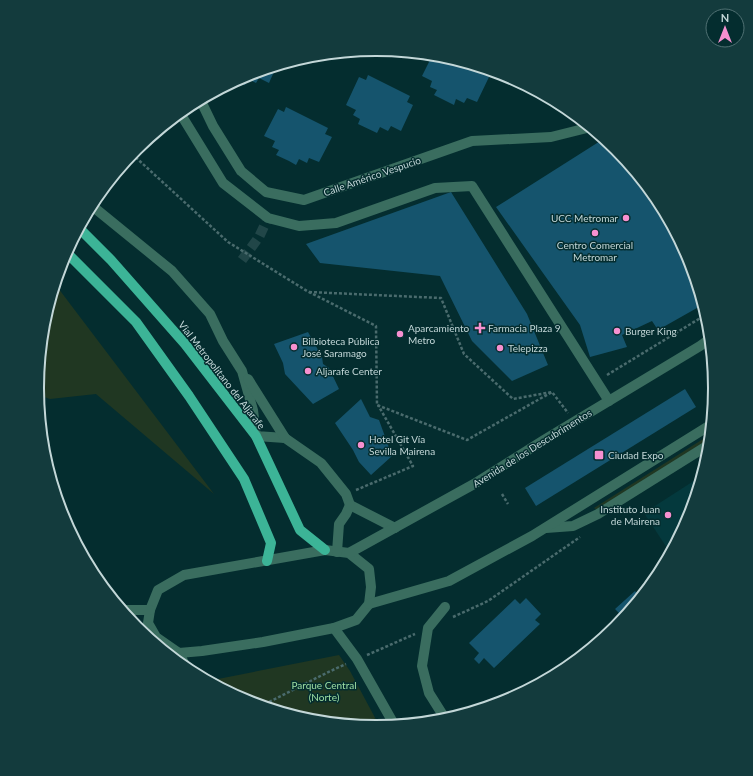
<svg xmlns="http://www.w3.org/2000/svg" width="753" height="776" font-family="Lato,sans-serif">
<rect width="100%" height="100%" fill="#042d2f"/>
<!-- built -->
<path fill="#04393d" d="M703,475L690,518L671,554L644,513Z"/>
<!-- green -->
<g fill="#203722">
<path d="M55,284L214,494L96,394L50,399L38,395L37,388L44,322Z"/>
<path d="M711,434V438L597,510L594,508Z"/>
<path d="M339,655L350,671L380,727L310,721L246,702L208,681Z"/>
</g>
<!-- building -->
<g fill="#15546d">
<path d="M433,54L443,55L486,68L483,74L489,77L477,102L467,98L464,103L456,99L454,105L434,95L437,90L430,87L432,81L422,76Z"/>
<path d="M277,65L269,83L259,78L256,83L248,79L245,85L236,80L247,74Z"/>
<path d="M368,75L410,96L407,102L413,105L401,131L391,126L388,131L380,127L377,133L358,124L360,119L353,115L356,110L346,105L359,77L366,80Z"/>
<path d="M286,107L328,128L325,134L332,137L319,162L309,158L307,163L299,159L296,165L289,161L276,155L279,150L272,147L275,141L264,136L278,109L284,112Z"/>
<path d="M605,138L617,148L659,200L690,258L703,300L702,301L704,304L658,330L652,321L622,335L627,347L590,357L580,325L496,207Z"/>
<path d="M451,192L527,314L548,365L512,381L472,341L440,276L320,263L306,244Z"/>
<path d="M308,332L322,357L323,364L329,368L339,389L313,404L285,374L283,363L274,344Z"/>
<path d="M685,389L696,407L536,506L525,488Z"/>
<path d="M361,399L370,417L379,420L392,456L371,475L359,462L353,450L335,423Z"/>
<path d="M635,591L641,598L615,629L613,627L619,622L616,619L621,615L615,609Z"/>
<path d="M526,598L541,614L535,620L540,624L494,668L484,658L479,664L474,659L479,653L469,643L515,599L520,604Z"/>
</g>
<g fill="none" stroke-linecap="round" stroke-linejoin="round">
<!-- minor-tunnel -->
<path stroke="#214648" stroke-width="10" stroke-dasharray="10 5" stroke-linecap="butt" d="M242,260L259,237L268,218"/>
<!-- path -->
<g stroke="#4a6b6d" stroke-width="2.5" stroke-dasharray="3 2" stroke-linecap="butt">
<path d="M132,154L228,242L307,291L376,326L377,405L467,440L552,392"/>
<path d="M309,292L441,298L464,354L513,399L552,392L568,413"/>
<path d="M607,375L707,314"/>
<path d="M356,490L413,466L378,405"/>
<path d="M502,494L508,504"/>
<path d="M453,617L488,601L580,537"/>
<path d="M367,655L415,634"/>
<path d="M260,706C289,693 316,677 346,664"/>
</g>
<!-- minor -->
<g stroke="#3a6d5f" stroke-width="10">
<path d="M200,99L213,126L241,171L266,192L304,200L472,141L551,137L591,127"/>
<path d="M180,113L223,183L268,218L299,226L336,223L435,188L472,186L609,401"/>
<path d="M91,205L172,271L210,314L223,341L242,371L253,410L256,436L285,438L321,463L346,494L350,505L395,528"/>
<path d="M248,379L285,438"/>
<path d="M546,528L573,526L598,514L710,444"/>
<path d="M325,550L349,553L369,569L371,587L369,604L356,620L334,628L263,642L202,651L179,653L156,637L148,623L150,610L158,590L184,575Z"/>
<path d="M337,552L339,524L346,514L350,505"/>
<path d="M349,553L474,484L544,440L700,346L711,338"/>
<path d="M369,604L449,581L532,536L712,424"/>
<path d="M445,607L428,628L422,666L429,693L446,720"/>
<path d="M122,610H150"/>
<path d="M334,628L357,659L395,726"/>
<path d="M179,653L187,669"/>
</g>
<!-- major -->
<g stroke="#3cb497" stroke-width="10">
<path d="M79,228L111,260L185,344L256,436L300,530L325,550"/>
<path d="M66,252L136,322L189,396L244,479L271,543L267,561"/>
</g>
</g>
<!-- markers -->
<g fill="#f690d0" stroke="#042d2f" stroke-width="1.5">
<circle cx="626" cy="218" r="4"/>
<circle cx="595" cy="233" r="4"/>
<path d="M478 322h4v4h4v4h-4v4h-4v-4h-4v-4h4z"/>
<circle cx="617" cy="331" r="4"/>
<circle cx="400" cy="334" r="4"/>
<circle cx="294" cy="347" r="4"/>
<circle cx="500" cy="348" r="4"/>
<circle cx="308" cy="371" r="4"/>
<circle cx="361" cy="445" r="4"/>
<rect x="594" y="450" width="10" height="10" rx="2"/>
<circle cx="668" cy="515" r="4"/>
</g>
<g text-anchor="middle" stroke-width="3" stroke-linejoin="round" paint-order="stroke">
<!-- street labels -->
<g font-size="10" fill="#c3d7d8" stroke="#042d2f">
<text transform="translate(372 176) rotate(-19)" y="4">Calle Américo Vespucio</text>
<text transform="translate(222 375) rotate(52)" y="4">Vial Metropolitano del Aljarafe</text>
<text transform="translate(532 448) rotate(-32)" y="4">Avenida de los Descubrimentos</text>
</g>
<!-- poi labels -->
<g font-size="10" fill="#c3d7d8" stroke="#042d2f" text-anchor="start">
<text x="618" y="222" text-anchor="end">UCC Metromar</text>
<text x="595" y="249" text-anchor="middle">Centro Comercial<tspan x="595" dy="12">Metromar</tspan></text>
<text x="408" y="332">Aparcamiento<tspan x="408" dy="12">Metro</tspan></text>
<text x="488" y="332">Farmacia Plaza 9</text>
<text x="625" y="335">Burger King</text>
<text x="302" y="345">Bilbioteca Pública<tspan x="302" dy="12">José Saramago</tspan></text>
<text x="508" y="352">Telepizza</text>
<text x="316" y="375">Aljarafe Center</text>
<text x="369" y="443">Hotel Git Vía<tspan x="369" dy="12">Sevilla Mairena</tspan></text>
<text x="608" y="459">Ciudad Expo</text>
<text x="660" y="513" text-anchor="end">Instituto Juan<tspan x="660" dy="12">de Mairena</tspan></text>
</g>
<!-- park labels -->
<g font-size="10" fill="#a0dfa3" stroke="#042d2f">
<text x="324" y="689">Parque Central<tspan x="324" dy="12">(Norte)</tspan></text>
</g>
</g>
<!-- crop -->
<path d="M0 0H753V776H0ZM44 388a332 332 0 1 1 664 0a332 332 0 1 1-664 0Z" fill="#133b3d" fill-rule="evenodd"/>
<path fill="none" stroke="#c3d7d8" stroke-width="2" d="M44 388a332 332 0 1 1 664 0a332 332 0 1 1-664 0Z"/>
<!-- north arrow -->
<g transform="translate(725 28)"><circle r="19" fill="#042d2f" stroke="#507173"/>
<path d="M0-3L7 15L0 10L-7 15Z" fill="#f690d0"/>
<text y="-6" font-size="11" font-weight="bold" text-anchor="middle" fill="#c3d7d8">N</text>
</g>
</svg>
